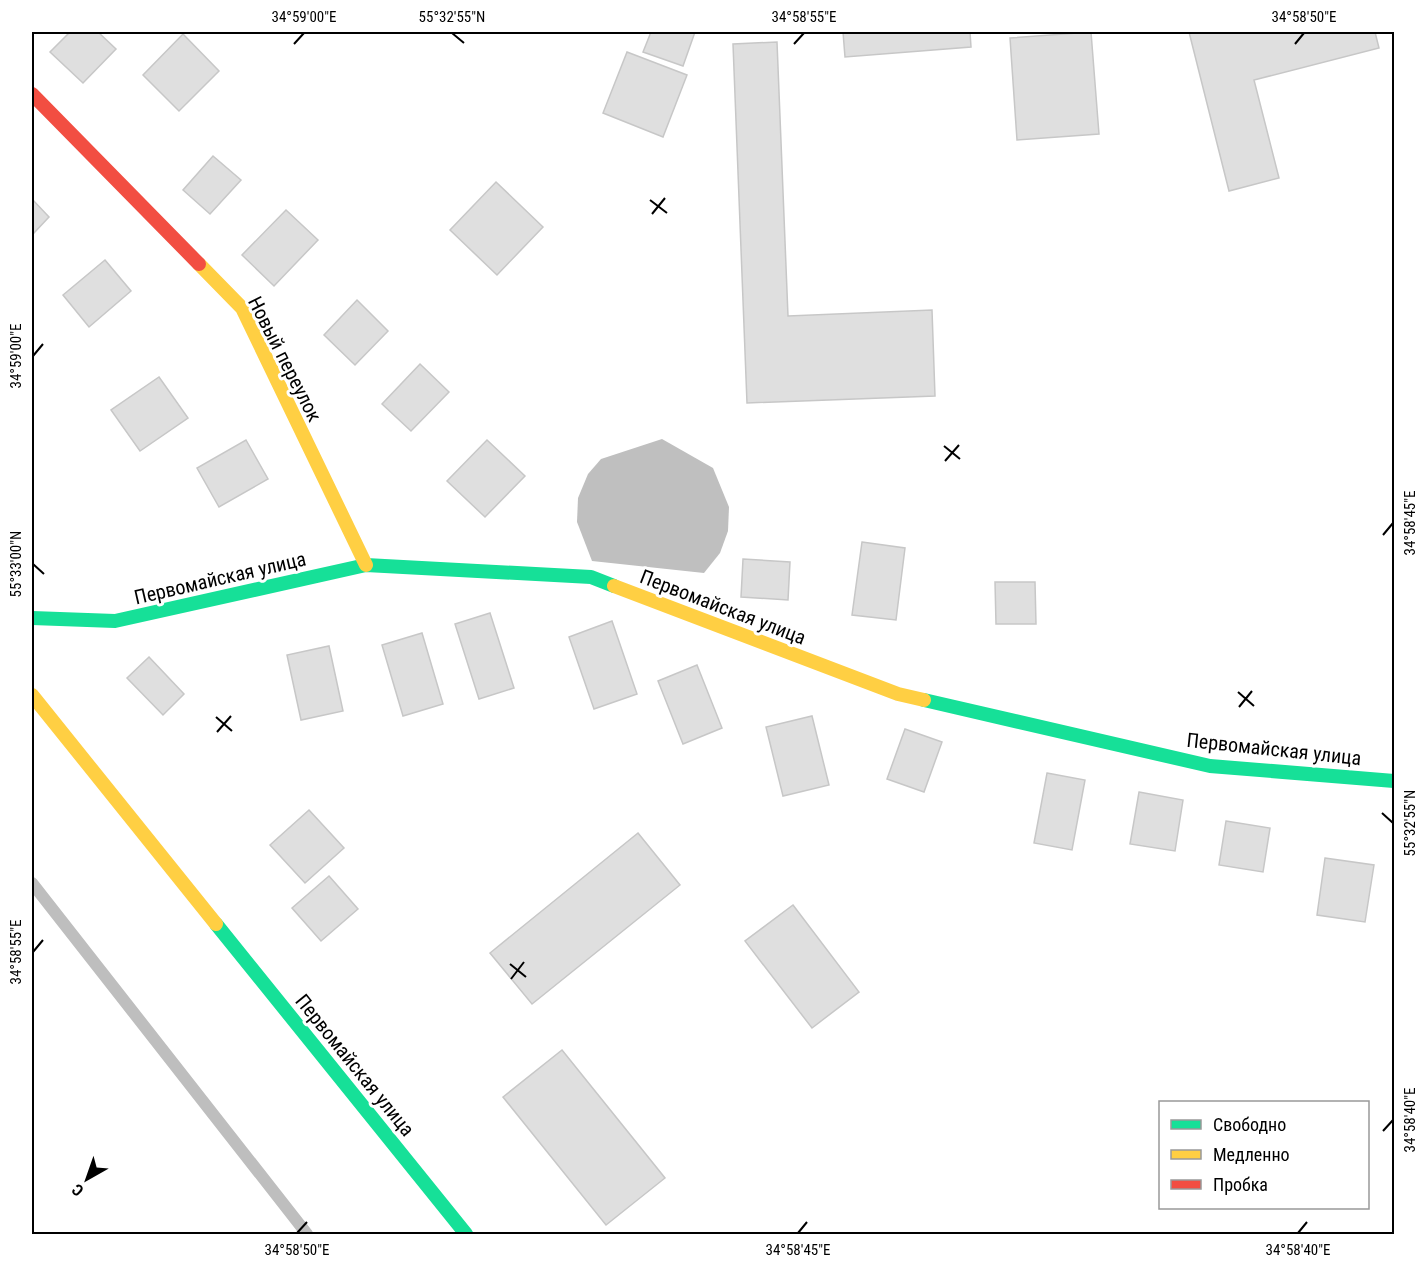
<svg xmlns="http://www.w3.org/2000/svg" width="1426" height="1266" font-family="'Roboto Condensed',sans-serif">
<rect width="100%" height="100%" fill="#fff"/>
<!-- water -->
<path fill="#bfbfbf" d="M662,439L713,468L729,507L728,531L720,553L704,573L592,561L577,522L578,498L588,474L601,459Z"/>
<!-- building -->
<g fill="#dfdfdf" stroke="#c7c7c7" stroke-width="1.5">
<path d="M70,32H98L116,49L83,83L50,52Z"/>
<path d="M651,32H695L683,66L643,52Z"/>
<path d="M843,32H970L971,47L845,57Z"/>
<path d="M1091,32L1099,134L1017,140L1010,38Z"/>
<path d="M1189,32H1375L1379,48L1254,80L1279,178L1229,191Z"/>
<path d="M183,34L219,71L179,111L143,75Z"/>
<path d="M777,42L788,316L932,310L935,396L747,403L733,44Z"/>
<path d="M627,52L687,75L663,137L603,113Z"/>
<path d="M213,156L241,180L210,214L183,190Z"/>
<path d="M496,182L543,227L497,275L450,230Z"/>
<path d="M32,199L49,217L32,235Z"/>
<path d="M286,210L318,240L274,286L242,255Z"/>
<path d="M105,260L131,291L89,327L63,295Z"/>
<path d="M357,300L388,331L355,365L324,335Z"/>
<path d="M420,364L449,392L411,431L382,404Z"/>
<path d="M159,377L188,418L140,451L111,410Z"/>
<path d="M246,440L268,479L219,507L197,468Z"/>
<path d="M487,440L525,476L485,517L447,481Z"/>
<path d="M862,542L905,548L896,620L852,615Z"/>
<path d="M743,559L790,562L788,600L741,597Z"/>
<path d="M995,582H1035L1036,624H996Z"/>
<path d="M490,613L514,688L479,699L455,624Z"/>
<path d="M612,621L637,694L594,709L569,637Z"/>
<path d="M422,633L443,704L403,716L382,645Z"/>
<path d="M329,646L343,711L301,720L287,655Z"/>
<path d="M149,657L184,694L163,715L127,678Z"/>
<path d="M697,665L722,728L683,744L658,681Z"/>
<path d="M812,716L829,785L783,796L766,727Z"/>
<path d="M905,729L942,742L924,792L887,779Z"/>
<path d="M1047,773L1085,780L1072,850L1034,843Z"/>
<path d="M1139,792L1183,800L1175,851L1130,844Z"/>
<path d="M309,810L344,848L305,883L270,845Z"/>
<path d="M1226,821L1270,828L1263,872L1219,865Z"/>
<path d="M638,833L680,885L532,1004L490,953Z"/>
<path d="M1325,858L1374,865L1365,922L1317,915Z"/>
<path d="M329,876L358,909L321,941L292,908Z"/>
<path d="M793,905L859,992L812,1028L745,941Z"/>
<path d="M562,1050L665,1178L606,1225L503,1097Z"/>
</g>
<g fill="none" stroke-linecap="round" stroke-linejoin="round">
<!-- lane -->
<path stroke="#bebebe" stroke-width="12" d="M32,883L307,1234"/>
<!-- fast -->
<g stroke="#16e098" stroke-width="14">
<path d="M32,618L115,621L366,565L591,577L614,586"/>
<path d="M924,700L1210,766L1394,781"/>
<path d="M216,924L466,1234"/>
</g>
<!-- slow -->
<g stroke="#ffcf43" stroke-width="14">
<path d="M199,264L242,308L366,565"/>
<path d="M614,586L898,694L924,700"/>
<path d="M32,695L216,924"/>
</g>
<!-- jam -->
<path stroke="#f24e42" stroke-width="14" d="M32,94L199,264"/>
</g>
<!-- ticks -->
<path fill="none" stroke="#000" stroke-width="2" d="M452,33L464,43M294,44L304,33M794,44L804,33M1295,44L1304,33M650,200L667,213M652,214L665,198M33,356L43,344M944,446L960,459M945,461L959,445M1383,535L1393,523M33,564L44,574M1238,692L1254,706M1239,707L1252,691M216,717L232,731M217,732L231,716M1382,813L1393,823M33,952L43,940M510,964L526,977M511,979L524,962M1383,1131L1393,1120M297,1233L307,1222M798,1233L807,1222M1298,1233L1307,1222"/>
<g text-anchor="middle" stroke-width="6" stroke-linejoin="round" paint-order="stroke">
<!-- street labels -->
<g font-size="20" fill="#000" stroke="#fff">
<text transform="translate(285 359) rotate(63)" y="7">Новый переулок</text>
<text transform="translate(220 578) rotate(-13)" y="7">Первомайская улица</text>
<text transform="translate(723 607) rotate(21)" y="7">Первомайская улица</text>
<text transform="translate(1274 749) rotate(6)" y="7">Первомайская улица</text>
<text transform="translate(355 1065) rotate(51)" y="7">Первомайская улица</text>
</g>
</g>
<!-- border -->
<rect width="1426" height="1266" fill="none" stroke="#ffffff" stroke-width="66"/>
<!-- legend -->
<rect x="1159" y="1101" width="210" height="108" fill="#ffffff" stroke="#999999" stroke-width="1.5"/>
<rect x="1171" y="1120" width="30" height="9" fill="#16e098" stroke="#999999" stroke-width="1.5"/>
<text x="1213" y="1131" font-size="18" fill="#000000">Свободно</text>
<rect x="1171" y="1150" width="30" height="9" fill="#ffcf43" stroke="#999999" stroke-width="1.5"/>
<text x="1213" y="1161" font-size="18" fill="#000000">Медленно</text>
<rect x="1171" y="1180" width="30" height="9" fill="#f24e42" stroke="#999999" stroke-width="1.5"/>
<text x="1213" y="1191" font-size="18" fill="#000000">Пробка</text>
<!-- north arrow -->
<g transform="translate(87 1179) rotate(220)" stroke="#ffffff" stroke-width="4.5" paint-order="stroke">
<path d="M0-4.5L10 22L0 15L-10 22Z" fill="#000000"/>
<text y="-9" font-size="16" font-weight="bold" text-anchor="middle" fill="#000000">С</text>
</g>
<rect x="33" y="33" width="1360" height="1200" fill="none" stroke="#000" stroke-width="2"/>
<g font-size="15" text-anchor="middle" fill="#000">
<text x="304" y="22">34°59'00"E</text>
<text x="452" y="22">55°32'55"N</text>
<text x="804" y="22">34°58'55"E</text>
<text x="1304" y="22">34°58'50"E</text>
<text transform="translate(16 356) rotate(-90)" y="5">34°59'00"E</text>
<text transform="translate(1410 523) rotate(-90)" y="5">34°58'45"E</text>
<text transform="translate(16 564) rotate(-90)" y="5">55°33'00"N</text>
<text transform="translate(1410 823) rotate(-90)" y="5">55°32'55"N</text>
<text transform="translate(16 952) rotate(-90)" y="5">34°58'55"E</text>
<text transform="translate(1410 1120) rotate(-90)" y="5">34°58'40"E</text>
<text x="297" y="1255">34°58'50"E</text>
<text x="798" y="1255">34°58'45"E</text>
<text x="1298" y="1255">34°58'40"E</text>
</g>
</svg>
